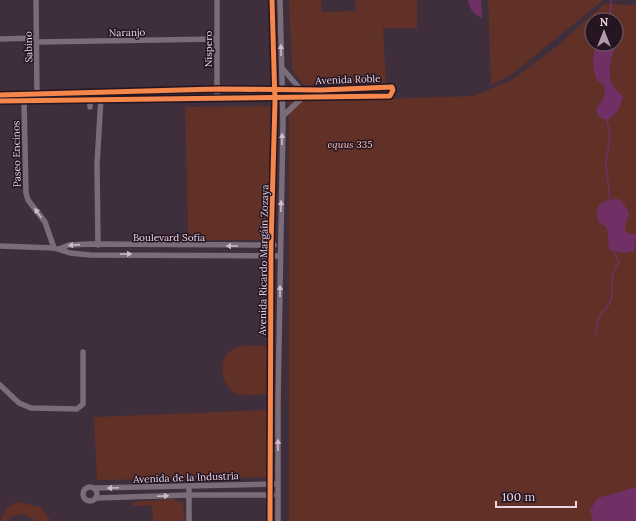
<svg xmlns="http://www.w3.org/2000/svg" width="636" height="521" font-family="Lora,serif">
<rect width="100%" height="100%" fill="#3f2e3c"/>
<!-- green -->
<g fill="#613127" fill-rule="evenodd">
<path d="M289,0H321L322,12L356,11L355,0H417V28H383L386,84L303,85L292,69Z"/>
<path d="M488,0H603L511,75L491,85Z"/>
<path d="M604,4L636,5V521H289V102L474,96L512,80L556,47ZM592,20H616V44H592Z"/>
<path d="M271,106V231L263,240H200L192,237L188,231L185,107Z"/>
<path d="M270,346L269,394C260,394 246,397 238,394C219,388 216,355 236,348C245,344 260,346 270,346Z"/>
<path d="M268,410L270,477L97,480L94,417Z"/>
<path d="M173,499L183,503L185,521H153L152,505L132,506L134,502Z"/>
<path d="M16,502L41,507L51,521H37L24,514L11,517L7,521H0L8,507Z"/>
</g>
<!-- water -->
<g fill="#703065">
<path d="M468,0H481L482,18C474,14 469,9 468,0Z"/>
<path d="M616,24L620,31C615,53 598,79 623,96C621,107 616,116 607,120L599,117L596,110L605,96L604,85L597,81C593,68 591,57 597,44H616Z"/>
<path d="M619,199C636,218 625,213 625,231L631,235L636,233L634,251L624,253L609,250L607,229L605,226L599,223C592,205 603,199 619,199Z"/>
<path d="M636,487V521H593L590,510L598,498Z"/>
</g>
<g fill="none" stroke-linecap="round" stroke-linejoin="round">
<!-- stream -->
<g stroke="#703065" stroke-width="1.5">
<path d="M610,20L611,0"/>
<path d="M607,120L610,135L606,162L610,201"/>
<path d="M595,334C597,328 597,320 600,315C604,309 610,306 612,298C613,284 609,273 619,262L613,250"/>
</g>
<!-- minor -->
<g stroke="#7a6c78" stroke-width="5.5">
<path d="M36,0L37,94"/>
<path d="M217,0V98"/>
<path d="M0,39L36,38"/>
<path d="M37,42L217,39"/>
<path d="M282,68L301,90"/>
<path d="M0,95L217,89L321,90L392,87L393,90L390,96L0,101"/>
<path d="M24,101L26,193L28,200L45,222L54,248"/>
<path d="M90,107V97"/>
<path d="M283,116L302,98"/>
<path d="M98,245L97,164L101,97"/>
<path d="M0,246L54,248L70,253L90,255L280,256"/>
<path d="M59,249L69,245L90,244L274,245"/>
<path d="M0,385L19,403L31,408L77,409L83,404V352"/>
<path d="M189,486V521"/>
<circle cx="90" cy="494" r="7"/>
<path d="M95,488L274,484"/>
<path d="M96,498L189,495H273"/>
<path d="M270,521L271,245L275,102L272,0"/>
<path d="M278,521V401L283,121L280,0"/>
</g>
<defs>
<g id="cycleway">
<path d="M0,95L217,89L321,90L392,87L393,90L390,96L0,101"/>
<path d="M270,521L271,245L275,102L272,0"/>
</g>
</defs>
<!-- cycleway casing -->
<use href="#cycleway" stroke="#241521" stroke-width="8"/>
<!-- cycleway -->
<use href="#cycleway" stroke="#f5874c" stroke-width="5"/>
</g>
<!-- one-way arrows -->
<defs><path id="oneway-solid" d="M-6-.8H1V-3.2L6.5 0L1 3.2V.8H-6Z"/></defs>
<g fill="#cfbbca">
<use href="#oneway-solid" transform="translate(281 50) rotate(-91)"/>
<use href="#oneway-solid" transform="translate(282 139) rotate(-88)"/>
<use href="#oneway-solid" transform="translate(281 206) rotate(-89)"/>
<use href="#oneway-solid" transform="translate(38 213) rotate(-125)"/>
<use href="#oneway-solid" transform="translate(74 245) rotate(176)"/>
<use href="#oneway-solid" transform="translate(232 246) rotate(180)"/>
<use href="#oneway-solid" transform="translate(126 254)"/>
<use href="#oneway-solid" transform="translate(280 291) rotate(-90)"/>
<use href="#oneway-solid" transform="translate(278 445) rotate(-90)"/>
<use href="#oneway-solid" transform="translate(113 488) rotate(178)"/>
<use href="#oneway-solid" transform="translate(163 496) rotate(-2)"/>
</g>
<g text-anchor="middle" stroke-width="3" stroke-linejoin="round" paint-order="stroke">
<!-- street labels -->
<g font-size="10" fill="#ebd5e5" stroke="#241521">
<text transform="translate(127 32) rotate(-1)" y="4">Naranjo</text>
<text transform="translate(28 47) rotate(-91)" y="4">Sabino</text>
<text transform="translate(208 49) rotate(-90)" y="4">Níspero</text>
<text transform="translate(348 79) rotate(-2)" y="4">Avenida Roble</text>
<text transform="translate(16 154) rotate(-91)" y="4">Paseo Encinos</text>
<text x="169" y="241">Boulevard Sofía</text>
<text transform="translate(263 260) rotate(-89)" y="4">Avenida Ricardo Margáin Zozaya</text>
<text transform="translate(186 477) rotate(-2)" y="4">Avenida de la Industria</text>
</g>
<!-- park labels -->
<g font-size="10" font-style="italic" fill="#f7c5b8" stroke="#241521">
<text x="350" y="148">equus 335</text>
</g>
</g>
<!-- north arrow -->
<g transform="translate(604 32)"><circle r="19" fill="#241521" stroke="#74626f"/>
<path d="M0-3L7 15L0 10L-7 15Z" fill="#af9baa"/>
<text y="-6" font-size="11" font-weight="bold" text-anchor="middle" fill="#ebd5e5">N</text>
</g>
<!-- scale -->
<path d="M496 501v6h80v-6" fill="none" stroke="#ebd5e5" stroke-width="2"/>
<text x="502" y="501" font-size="12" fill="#ebd5e5" stroke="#241521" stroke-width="3" paint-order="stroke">100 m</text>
</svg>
